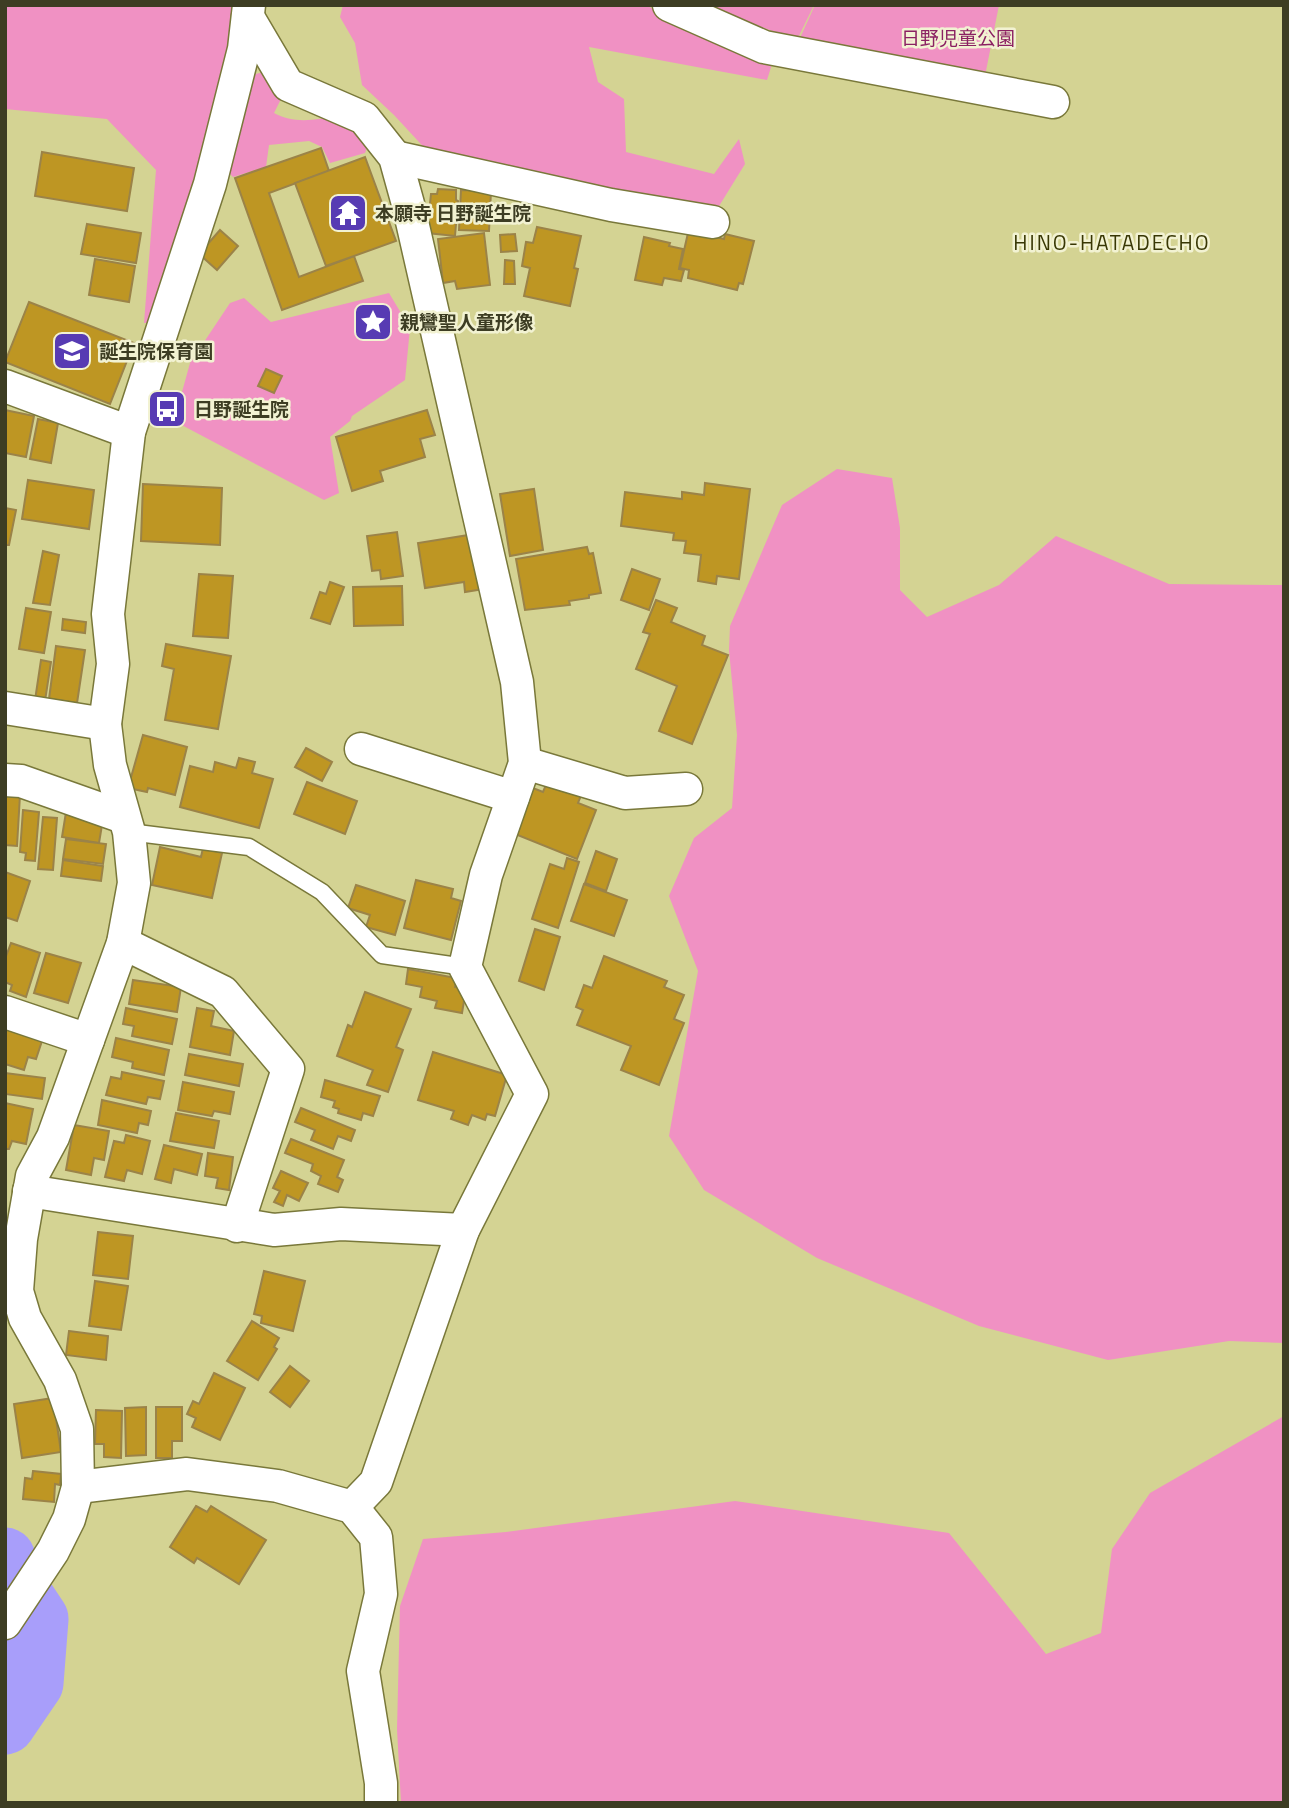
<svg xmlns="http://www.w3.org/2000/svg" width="1289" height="1808" font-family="'Titillium Web','Noto Sans JP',sans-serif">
<rect width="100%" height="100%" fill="#d4d393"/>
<!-- green -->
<g fill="#f091c3">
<path d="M5,5H233L224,68L157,322L144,323L156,170L107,119L5,109Z"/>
<path d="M343,5H645L772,64L767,80L589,47L598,82L624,99L626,152L714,174L739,139L745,164L716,211L431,155L394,115L362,85L355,43L340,17Z"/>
<path d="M700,5H814L797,40Z"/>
<path d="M815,5H999L985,76L799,40Z"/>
<path d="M263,72L283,95L274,113C293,124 316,120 337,116L369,142L365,153L330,163L322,147L309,141L269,145L266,167L233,177L225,169L243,88L256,74Z"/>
<path d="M389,293L410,328L405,380L352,416L350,421L330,437L339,493L324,500L174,421L190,363L230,303L244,298L271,322Z"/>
<path d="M837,469L892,478L900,528V590L927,617L999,585L1056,536L1169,584L1284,585V1343L1229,1341L1108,1360L979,1326L817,1258L704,1190L669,1136L698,971L669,896L694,838L732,808L737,735L729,650L730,626L782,505Z"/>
<path d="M1284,1416V1803H401L397,1729L400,1606L423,1539L506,1532L735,1501L949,1533L1046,1654L1101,1633L1112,1549L1150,1493Z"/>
</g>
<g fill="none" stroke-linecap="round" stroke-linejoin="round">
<!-- river -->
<path stroke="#a89efa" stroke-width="61" d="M5,1558L14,1583L38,1619L33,1683L5,1724"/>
</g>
<!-- building -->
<g fill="#be9623" stroke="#9b8348" stroke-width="2">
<path d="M321,148L329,171L269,193L299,277L354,256L363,281L282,310L235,178Z"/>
<path d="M42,152L134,168L127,211L35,196Z"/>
<path d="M365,157L396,241L326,266L295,183Z"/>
<path d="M438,189L456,190V200L458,201L455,236L427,233L431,194H437Z"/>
<path d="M461,190L491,191L489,231L459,230Z"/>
<path d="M87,224L141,233L136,263L81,254Z"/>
<path d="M537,227L581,236L574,268L578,269L570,306L524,296L530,268L522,266L526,242L533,243Z"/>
<path d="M220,230L238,246L217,270L199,254Z"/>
<path d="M696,232L724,239L725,234L754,241L743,284L739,283L737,290L688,278L689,270L680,268L688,233L696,235Z"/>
<path d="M484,233L490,285L457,289L455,281L443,283L438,239Z"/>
<path d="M515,234L517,251L501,252L500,235Z"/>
<path d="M644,237L670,243L669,246L683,249L679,269L684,270L681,281L664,278L662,285L635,280Z"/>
<path d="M95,259L135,266L129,302L89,295Z"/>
<path d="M505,260L514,261L515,284H504Z"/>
<path d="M29,302L134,343L110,404L5,362Z"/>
<path d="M266,369L282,376L274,393L258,386Z"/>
<path d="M5,410L34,416L26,457L5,453Z"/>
<path d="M427,410L435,435L420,439L425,457L380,471L383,481L352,491L336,437Z"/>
<path d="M38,419L58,423L51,463L30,459Z"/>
<path d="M28,480L94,490L89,529L22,519Z"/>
<path d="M705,483L750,489L739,579L717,576L716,584L698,581L701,555L684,553L686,541L673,540L674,533L621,526L625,492L682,499V492L704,495Z"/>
<path d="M143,484L222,488L220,545L141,541Z"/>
<path d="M534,489L543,550L510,556L500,494Z"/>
<path d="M5,508L16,510L9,545H5Z"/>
<path d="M397,532L403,576L381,579L380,570L372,571L367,536Z"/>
<path d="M475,534L484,589L465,592L464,582L425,588L418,543Z"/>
<path d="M587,547L589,554L593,553L601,593L589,595V598L569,601L570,605L525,610L516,559Z"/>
<path d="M43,551L59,555L50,605L33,603Z"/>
<path d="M632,569L660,579L649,610L621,600Z"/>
<path d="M199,574L233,576L228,638L193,636Z"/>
<path d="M330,582L344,587L330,624L311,618L320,592L326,594Z"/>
<path d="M402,586L403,625L354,626L353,587Z"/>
<path d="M656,600L677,608L671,622L705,636L702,645L728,655L692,744L659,731L677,686L636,669L650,634L643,632Z"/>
<path d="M26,608L51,612L44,653L19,649Z"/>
<path d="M63,619L86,622L85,633L62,630Z"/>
<path d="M166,644L231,656L218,729L165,720L174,669L162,666Z"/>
<path d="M56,646L85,650L77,703L49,699Z"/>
<path d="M41,660L51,662L45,701L35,700Z"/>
<path d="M143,735L187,747L175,795L148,788L147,792L128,788Z"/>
<path d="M306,748L332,762L322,781L295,767Z"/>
<path d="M239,758L255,762L252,773L273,779L259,828L180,807L190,766L213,772L215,762L236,768Z"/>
<path d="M548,780L582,793L578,803L596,810L577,859L515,834L533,788L543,792Z"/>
<path d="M307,782L357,801L345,834L294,814Z"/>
<path d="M5,794L20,795L17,846L5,845Z"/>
<path d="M23,810L39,812L35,861L25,860L26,853L20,852Z"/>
<path d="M66,812L102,825L99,843L62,837Z"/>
<path d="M43,817L57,818L53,870L38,869Z"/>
<path d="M66,839L106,844L103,864L63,859Z"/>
<path d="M160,847L201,857L203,848L222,853L212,898L152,885Z"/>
<path d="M596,851L617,859L606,891L585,883Z"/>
<path d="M567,858L579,862L558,928L532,919L550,864L564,869Z"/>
<path d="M63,860L103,866L101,881L61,876Z"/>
<path d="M5,872L30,881L17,921L5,917Z"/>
<path d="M416,880L453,889L451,898L461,901L451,940L404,928Z"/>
<path d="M584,884L627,900L614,936L571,921Z"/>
<path d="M356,885L405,901L395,935L366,927L370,915L348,908Z"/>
<path d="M535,929L560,937L544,990L519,981Z"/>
<path d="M11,943L40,953L26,997L10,991L12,985L5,982V959Z"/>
<path d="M46,953L81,963L68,1003L34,993Z"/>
<path d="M604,956L667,981L664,987L684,995L674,1019L684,1023L659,1085L621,1070L631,1046L577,1025L583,1010L576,1007L584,985L592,988Z"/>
<path d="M408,969L456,978L455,987L466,989L462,1013L435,1008L437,1001L420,997L422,987L406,984Z"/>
<path d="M133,980L181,987L177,1012L129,1004Z"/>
<path d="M365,992L411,1009L396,1047L403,1050L388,1092L367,1085L373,1070L337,1056L348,1025L352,1027Z"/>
<path d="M126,1008L177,1019L172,1044L132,1036L134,1026L123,1024Z"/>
<path d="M197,1008L214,1011L211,1026L234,1031L230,1055L190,1047Z"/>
<path d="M5,1029L42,1041L36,1059L28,1057L24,1070L5,1064Z"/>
<path d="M116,1038L169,1050L164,1075L132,1068L133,1062L112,1057Z"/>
<path d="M433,1052L507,1075L495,1116L487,1114L485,1120L472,1115L468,1125L451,1119L454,1111L418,1100Z"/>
<path d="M189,1054L243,1064L239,1086L185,1075Z"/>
<path d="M122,1072L164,1081L160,1099L148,1097L146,1104L106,1095L111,1077L121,1079Z"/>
<path d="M5,1073L45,1078L42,1099L5,1094Z"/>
<path d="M325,1080L380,1096L373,1116L363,1113L361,1120L338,1113L339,1109L333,1107L335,1101L321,1097Z"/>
<path d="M183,1082L234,1092L230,1114L214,1111L212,1116L178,1110Z"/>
<path d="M102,1100L151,1111L148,1125L139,1123L137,1133L98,1125Z"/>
<path d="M5,1103L33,1109L26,1144L12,1141L9,1149H5Z"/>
<path d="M301,1108L355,1130L351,1141L338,1136L333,1149L311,1140L315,1130L295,1122Z"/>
<path d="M176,1113L219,1121L214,1148L170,1141Z"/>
<path d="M74,1125L109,1131L104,1160L94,1158L91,1175L66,1170Z"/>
<path d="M126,1135L150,1141L142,1174L127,1170L124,1181L105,1177L114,1141L124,1143Z"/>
<path d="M291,1139L344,1160L337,1177L343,1180L338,1192L318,1184L321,1176L311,1171L313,1164L285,1153Z"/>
<path d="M164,1145L202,1154L197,1175L174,1169L171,1183L155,1179Z"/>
<path d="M208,1153L233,1157L229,1190L216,1188L218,1178L205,1176Z"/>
<path d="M281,1171L308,1183L299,1201L287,1195L283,1206L274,1202L280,1191L273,1188Z"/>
<path d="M98,1232L133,1236L128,1279L93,1275Z"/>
<path d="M264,1271L305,1281L293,1331L261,1323L262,1316L254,1314Z"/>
<path d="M95,1281L128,1286L121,1330L89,1326Z"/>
<path d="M252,1321L279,1338L274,1347L277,1349L258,1380L227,1361Z"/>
<path d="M69,1331L108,1336L106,1360L66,1355Z"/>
<path d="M290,1366L309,1381L290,1407L270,1392Z"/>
<path d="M214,1373L245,1388L220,1440L192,1427L196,1418L187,1414L193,1401L199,1404Z"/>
<path d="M53,1398L61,1452L22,1458L14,1404Z"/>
<path d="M146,1407V1455L126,1456L125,1408Z"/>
<path d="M156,1407H182V1441H172V1458H156Z"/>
<path d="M96,1410L122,1411L121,1458L104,1457V1444H95Z"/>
<path d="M33,1471L61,1474L60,1485L55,1484L54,1502L23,1499L25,1478L32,1479Z"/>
<path d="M196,1506L207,1512L211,1506L266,1540L239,1584L197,1558L194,1563L170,1547Z"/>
</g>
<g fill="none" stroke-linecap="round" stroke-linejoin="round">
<defs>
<path id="service" d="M129,832L249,847L322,892L382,955L465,967"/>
<g id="minor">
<path d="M669,5L764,47L1053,102"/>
<path d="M248,17L288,85L364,118L395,157L408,204L517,682L525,763L486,875L465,967L532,1094L463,1230L376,1482L352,1507"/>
<path d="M395,157L611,205L713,222"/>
<path d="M5,386L129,432"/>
<path d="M5,708L105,724"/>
<path d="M361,749L513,797"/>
<path d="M525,763L625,793L686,789"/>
<path d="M5,780L21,781L123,817"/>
<path d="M123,943L223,992L288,1069L237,1226"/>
<path d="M5,1012L88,1040"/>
<path d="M29,1191L274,1230L341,1224L463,1230"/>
<path d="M78,1487L187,1474L278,1486L352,1507L376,1537L381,1594L363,1671L381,1783V1803"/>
<path d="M5,1623L53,1551L69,1519L78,1487L77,1429L60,1380L25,1318L17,1291L21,1239L32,1176L53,1137L123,943L134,883L129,832L110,765L105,724L113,664L108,614L129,432L210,184L244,49L249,5"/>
</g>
</defs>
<!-- service casing -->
<use href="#service" stroke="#79783a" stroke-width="19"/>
<!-- minor casing -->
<use href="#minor" stroke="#79783a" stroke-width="35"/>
<!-- service -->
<use href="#service" stroke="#fff" stroke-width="16"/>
<!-- minor -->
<use href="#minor" stroke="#fff" stroke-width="32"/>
</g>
<!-- icons -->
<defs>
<symbol id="temple-square" viewBox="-11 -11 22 22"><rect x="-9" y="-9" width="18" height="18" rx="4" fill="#573bb3" stroke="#f2f2d2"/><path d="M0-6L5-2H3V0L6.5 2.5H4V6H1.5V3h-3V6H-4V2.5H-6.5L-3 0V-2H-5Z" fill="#fff"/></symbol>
<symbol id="sight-square" viewBox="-11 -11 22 22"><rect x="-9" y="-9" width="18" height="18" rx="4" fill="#573bb3" stroke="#f2f2d2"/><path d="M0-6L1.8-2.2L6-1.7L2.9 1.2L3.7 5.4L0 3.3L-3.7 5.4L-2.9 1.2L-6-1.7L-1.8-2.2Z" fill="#fff"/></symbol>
<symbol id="school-square" viewBox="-11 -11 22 22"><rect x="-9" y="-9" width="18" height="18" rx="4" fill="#573bb3" stroke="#f2f2d2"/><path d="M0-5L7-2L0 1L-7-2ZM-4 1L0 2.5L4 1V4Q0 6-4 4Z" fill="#fff"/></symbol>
<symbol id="bus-square" viewBox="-11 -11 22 22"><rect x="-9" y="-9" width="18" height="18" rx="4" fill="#573bb3" stroke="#f2f2d2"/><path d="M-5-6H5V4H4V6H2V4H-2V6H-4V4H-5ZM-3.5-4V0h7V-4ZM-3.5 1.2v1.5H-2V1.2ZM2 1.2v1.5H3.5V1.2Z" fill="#fff"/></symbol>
</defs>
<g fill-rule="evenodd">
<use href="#temple-square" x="326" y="191" width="44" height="44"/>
<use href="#sight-square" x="351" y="300" width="44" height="44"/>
<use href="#school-square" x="50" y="329" width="44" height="44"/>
<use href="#bus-square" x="145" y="387" width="44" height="44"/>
</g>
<g text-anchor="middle" stroke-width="5" stroke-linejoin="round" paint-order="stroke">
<!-- park labels -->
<g font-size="19" fill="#8b2162" stroke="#f2f2d2">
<text x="958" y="45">日野児童公園</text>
</g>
<!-- poi labels -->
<g font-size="19" font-weight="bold" fill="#3d3d23" stroke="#f2f2d2" text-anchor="start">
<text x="375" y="220">本願寺 日野誕生院</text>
<text x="400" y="329">親鸞聖人童形像</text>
<text x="99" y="358">誕生院保育園</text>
<text x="194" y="416">日野誕生院</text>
</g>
<!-- neighbourhood labels -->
<g font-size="21" letter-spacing="2" fill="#383704" stroke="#f2f2d2">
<text x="1112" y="250">HINO-HATADECHO</text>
</g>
</g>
<!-- border -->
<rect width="1289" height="1808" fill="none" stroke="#3d3d23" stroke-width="14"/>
</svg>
